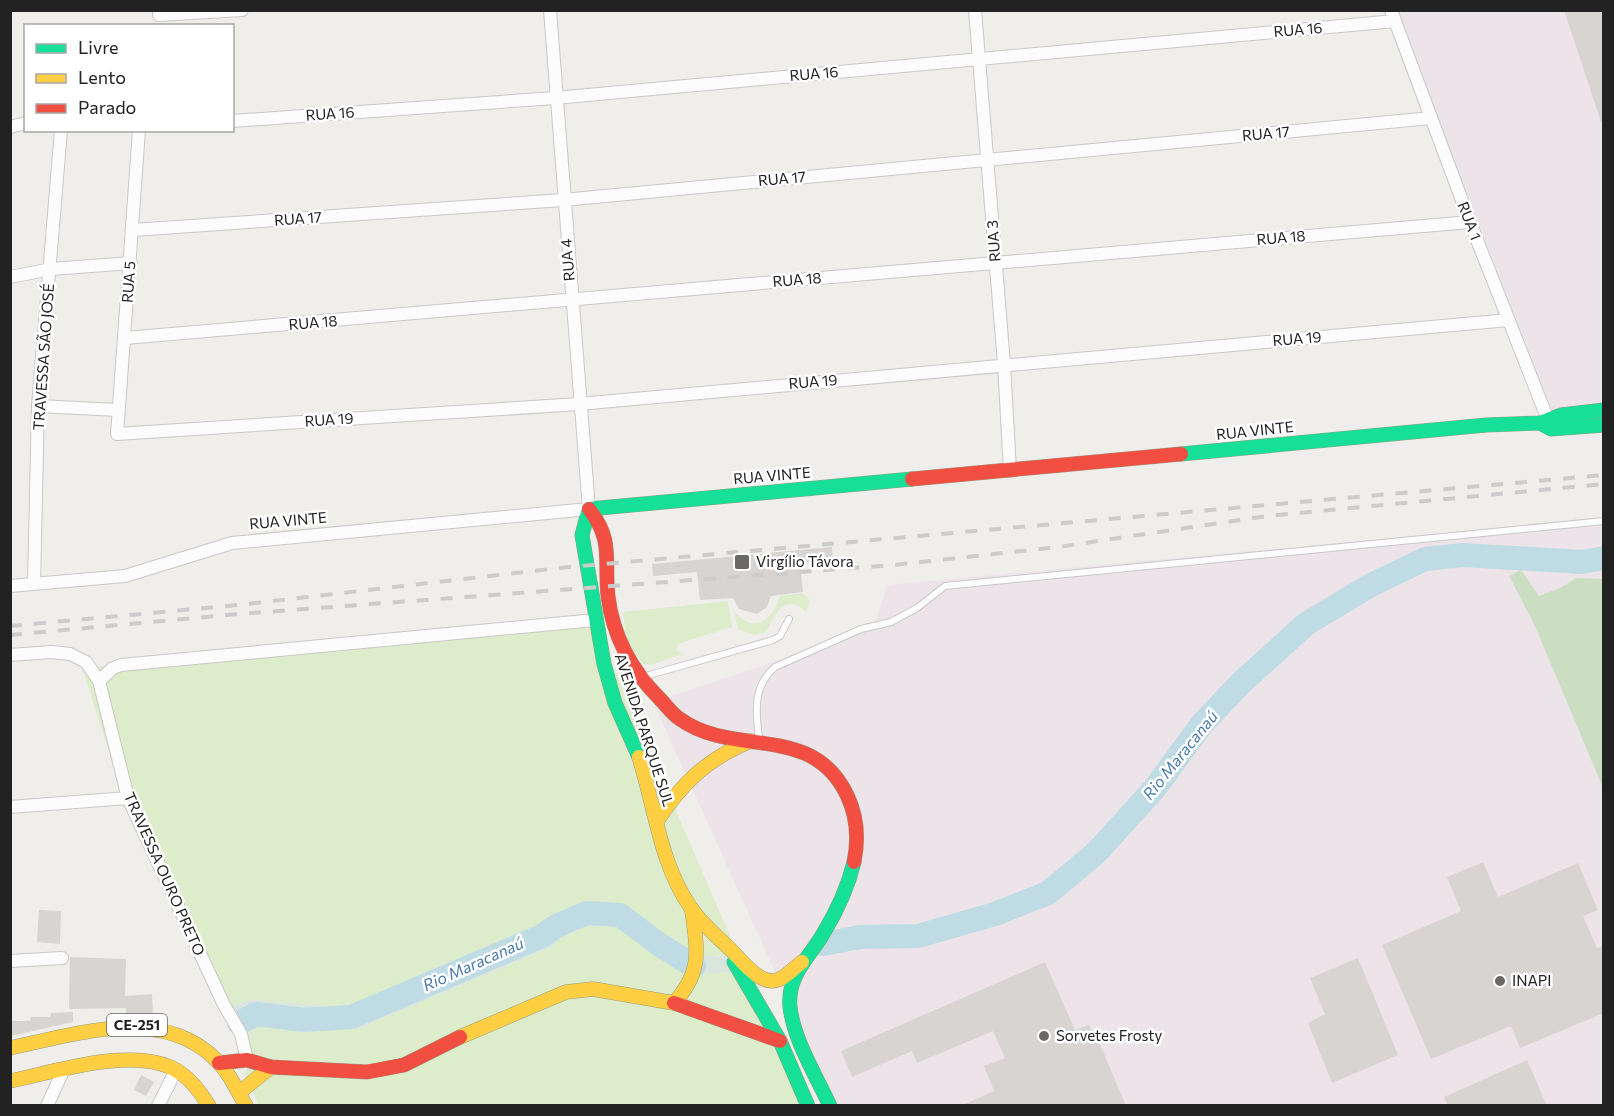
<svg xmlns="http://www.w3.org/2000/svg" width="1614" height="1116" font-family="Commissioner,sans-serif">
<rect width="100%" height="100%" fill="#f0eeeb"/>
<!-- industrial -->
<g fill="#ede4e9">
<path d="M1396,11H1603V416L1555,420Z"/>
<path d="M1603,518V1105H835L653,702L873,629L887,585Z"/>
</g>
<!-- grass -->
<g fill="#ddeccb">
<path d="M802,593L809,599L807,612C780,591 778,616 764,633L754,635L738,629L734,610C753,636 772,621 780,596Z"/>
<path d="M728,601L732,627L677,644L676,650L682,654L651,665L643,664L626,641L623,612Z"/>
<path d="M600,621L613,665L737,952C722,955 706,959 691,954C683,951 675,943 668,938C620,905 607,888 551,919L345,1007L250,1000L221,1011L125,801L82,668Z"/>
<path d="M587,926H615L686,974L746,972L803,1105H259L244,1074L252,1061L238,1041L263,1024L305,1031L358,1029L551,947L564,936Z"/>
</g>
<!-- forest -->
<path fill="#cbdec1" d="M1521,570L1539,596L1560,588L1576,578L1603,579V788L1535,626L1509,576Z"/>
<!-- wetland -->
<path fill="#d9e6de" d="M603,902L629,911L690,953L717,957L737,952L746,972L686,974L615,926H587L564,936L551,947L358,1029L305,1031L263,1024L238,1041L221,1011L250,1000L345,1007L551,919L578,904Z"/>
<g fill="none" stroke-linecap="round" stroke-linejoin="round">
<!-- river -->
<g stroke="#bfdbe3" stroke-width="24">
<path d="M823,944L860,937L918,936L995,914L1048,893L1096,853L1155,788L1202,724L1241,683L1306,624L1371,585L1425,559L1463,555L1582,562L1604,558"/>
<path d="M239,1023L256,1014L304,1020L351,1017L542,936L556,926L587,913L620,915L660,945L694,966"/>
</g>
</g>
<!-- building -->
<g fill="#d7d4d2">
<path d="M1564,10H1604V121L1601,122Z"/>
<path d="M832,547L833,560L800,563L803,592L771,596L767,607L757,614L739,609L733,598L700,600L697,572L653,576L652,564Z"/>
<path d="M1483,862L1498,897L1578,863L1598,910L1583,916L1597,948L1604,946V1013L1520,1048L1511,1026L1431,1059L1382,945L1461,911L1447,877Z"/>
<path d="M39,910L61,911L60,944L37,942Z"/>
<path d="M70,957L126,959L125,996L152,994L153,1015L126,1016V1008L69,1009Z"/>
<path d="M1358,958L1398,1055L1332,1083L1308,1023L1325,1014L1310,978Z"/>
<path d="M1045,962L1075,1030L1089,1025L1097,1043L1099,1042L1126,1106H960L994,1091L984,1066L1005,1058L993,1031L917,1063L912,1051L852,1077L841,1051Z"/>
<path d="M73,1012V1022L11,1036V1021H30L31,1017H50L51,1013Z"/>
<path d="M1527,1060L1547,1106H1448L1444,1097Z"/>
<path d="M141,1075L154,1082L146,1096L134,1090Z"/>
</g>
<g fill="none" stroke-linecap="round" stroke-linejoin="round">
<defs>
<g id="lane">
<path d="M642,677L773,640L780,636L789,619"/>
<path d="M759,740C756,712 752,687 775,667L861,629L891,622L917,608L945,586L1604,521"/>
</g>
<g id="street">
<path d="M975,10L1004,364L1010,471"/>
<path d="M1391,10L1470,222L1550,425"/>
<path d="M159,15L242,10"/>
<path d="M232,121L555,98L1395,21"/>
<path d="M10,127L26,123"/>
<path d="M139,130L117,434L579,404L1509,320"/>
<path d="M133,230L563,200L1431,118"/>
<path d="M10,277L51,269L131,263"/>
<path d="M125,338L1470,222"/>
<path d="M38,406L118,410"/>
<path d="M34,584L38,406L61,130"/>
<path d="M10,586L125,576L232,543L589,509L550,10"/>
<path d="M10,655L51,652L70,654L86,662L99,681L128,798L224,1005L241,1034L247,1060"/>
<path d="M99,681L113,668L121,665L595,620"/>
<path d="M10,807L128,798"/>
<path d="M10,961L62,958"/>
<path d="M47,1106L63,1071"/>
<path d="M158,1106L176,1070"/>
</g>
<g id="fast">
<path d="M1540,423L1551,429L1604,425"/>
<path d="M1181,454L1486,425L1540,423L1561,415L1604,410"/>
<path d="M589,509L912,479"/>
<path d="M589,509L582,535L604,664L615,703L639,757"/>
<path d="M734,962L780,1041L808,1106"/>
<path d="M830,1106C816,1075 794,1041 790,1007C787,975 809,958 823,934C837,911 848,887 854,862"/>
</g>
<g id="slow">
<path d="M639,757C655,807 660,864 691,908C702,924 718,937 732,951C743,962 762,988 780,979C788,975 795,967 802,962"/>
<path d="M657,821C682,783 708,758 751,741"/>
<path d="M460,1037L566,992L593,989L674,1003C703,971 697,950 692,910"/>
<path d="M10,1048C80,1033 173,1002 225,1070C233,1081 239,1094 246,1106"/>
<path d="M10,1081C54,1072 128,1048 170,1067C188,1075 199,1090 209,1106"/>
<path d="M240,1092L271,1067"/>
</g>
<g id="jam">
<path d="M912,479L1181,454"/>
<path d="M589,509C614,541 604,559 608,596C613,637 631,670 660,699C667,706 672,714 680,719C734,758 812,722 847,795C857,816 859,838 854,862"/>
<path d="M674,1003L780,1041"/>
<path d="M219,1063L247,1060L271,1067L367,1072L404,1065L460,1037"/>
</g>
</defs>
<!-- lane casing -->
<use href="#lane" stroke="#c9c8c7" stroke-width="8"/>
<!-- street casing -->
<use href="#street" stroke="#c9c8c7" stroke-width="14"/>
<!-- fast casing -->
<use href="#fast" stroke="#999a82" stroke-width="15"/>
<!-- slow casing -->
<use href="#slow" stroke="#999a82" stroke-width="15"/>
<!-- jam casing -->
<use href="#jam" stroke="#999a82" stroke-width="15"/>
<!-- lane -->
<use href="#lane" stroke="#fdfcfc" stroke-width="6"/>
<!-- street -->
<use href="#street" stroke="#fdfcfc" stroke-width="12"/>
<!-- fast -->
<use href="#fast" stroke="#16e098" stroke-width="14"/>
<!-- slow -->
<use href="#slow" stroke="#ffcf43" stroke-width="14"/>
<!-- jam -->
<use href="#jam" stroke="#f24e42" stroke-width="14"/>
<!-- rail -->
<g stroke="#ccc" stroke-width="4" stroke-dasharray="12 12" stroke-linecap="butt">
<path d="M10,626L238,605L559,568L1604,475"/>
<path d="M10,635L238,614L894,565L1058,547L1267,516L1604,484"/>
</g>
</g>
<!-- markers -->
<g fill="#6a6968" stroke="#fff" stroke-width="2">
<rect x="734" y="554" width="16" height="16" rx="3"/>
<circle cx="1500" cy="981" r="6"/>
<circle cx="1044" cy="1036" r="6"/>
</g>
<g text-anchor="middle" stroke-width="5" stroke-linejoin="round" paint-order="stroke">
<!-- shield labels -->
<rect fill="#fff" stroke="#646464" stroke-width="1.5" x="107" y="1014" width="60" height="22" rx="4.5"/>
<g font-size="14" font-weight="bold" fill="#222">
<text x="137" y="1030">CE-251</text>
</g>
<!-- street labels -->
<g font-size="15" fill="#222" stroke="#fff">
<text transform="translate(1298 30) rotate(-5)" y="5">RUA 16</text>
<text transform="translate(814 74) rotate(-5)" y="5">RUA 16</text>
<text transform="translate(330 114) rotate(-4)" y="5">RUA 16</text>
<text transform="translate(1266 134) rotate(-5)" y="5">RUA 17</text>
<text transform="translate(782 179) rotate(-5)" y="5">RUA 17</text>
<text transform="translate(298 219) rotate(-4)" y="5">RUA 17</text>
<text transform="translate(1469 221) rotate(69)" y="5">RUA 1</text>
<text transform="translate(1281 238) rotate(-5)" y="5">RUA 18</text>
<text transform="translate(994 241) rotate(-94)" y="5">RUA 3</text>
<text transform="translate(568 260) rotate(-95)" y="5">RUA 4</text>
<text transform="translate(797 280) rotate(-5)" y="5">RUA 18</text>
<text transform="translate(129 282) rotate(-86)" y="5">RUA 5</text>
<text transform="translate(313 323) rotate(-5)" y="5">RUA 18</text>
<text transform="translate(1297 339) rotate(-5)" y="5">RUA 19</text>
<text transform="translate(44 357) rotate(-86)" y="5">TRAVESSA SÃO JOSÉ</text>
<text transform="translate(813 382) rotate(-5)" y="5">RUA 19</text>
<text transform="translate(329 420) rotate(-4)" y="5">RUA 19</text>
<text transform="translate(1255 431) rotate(-6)" y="5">RUA VINTE</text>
<text transform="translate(772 476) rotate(-5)" y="5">RUA VINTE</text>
<text transform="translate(288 521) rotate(-5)" y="5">RUA VINTE</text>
<text transform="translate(644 730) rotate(72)" y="5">AVENIDA PARQUE SUL</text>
<text transform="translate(164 874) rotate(66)" y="5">TRAVESSA OURO PRETO</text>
</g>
<!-- poi labels -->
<g font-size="15" fill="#222" stroke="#fff" text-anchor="start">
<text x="756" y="567">Virgílio Távora</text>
<text x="1512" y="986">INAPI</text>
<text x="1056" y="1041">Sorvetes Frosty</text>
</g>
<!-- water labels -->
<g font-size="16" font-style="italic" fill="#4a7aab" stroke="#fff">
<text transform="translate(1180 755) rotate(-51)" y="6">Rio Maracanaú</text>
<text transform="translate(473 964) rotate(-24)" y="6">Rio Maracanaú</text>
</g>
</g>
<!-- border -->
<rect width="1614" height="1116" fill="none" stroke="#222222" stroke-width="24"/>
<!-- legend -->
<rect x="24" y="24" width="210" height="108" fill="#ffffff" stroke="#a7a7a7" stroke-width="1.5"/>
<rect x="36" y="44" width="30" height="9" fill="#16e098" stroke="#a7a7a7" stroke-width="1.5"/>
<text x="78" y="54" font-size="18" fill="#222222">Livre</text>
<rect x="36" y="74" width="30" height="9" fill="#ffcf43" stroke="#a7a7a7" stroke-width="1.5"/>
<text x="78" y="84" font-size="18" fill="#222222">Lento</text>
<rect x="36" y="104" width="30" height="9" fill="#f24e42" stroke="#a7a7a7" stroke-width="1.5"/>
<text x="78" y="114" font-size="18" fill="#222222">Parado</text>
</svg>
